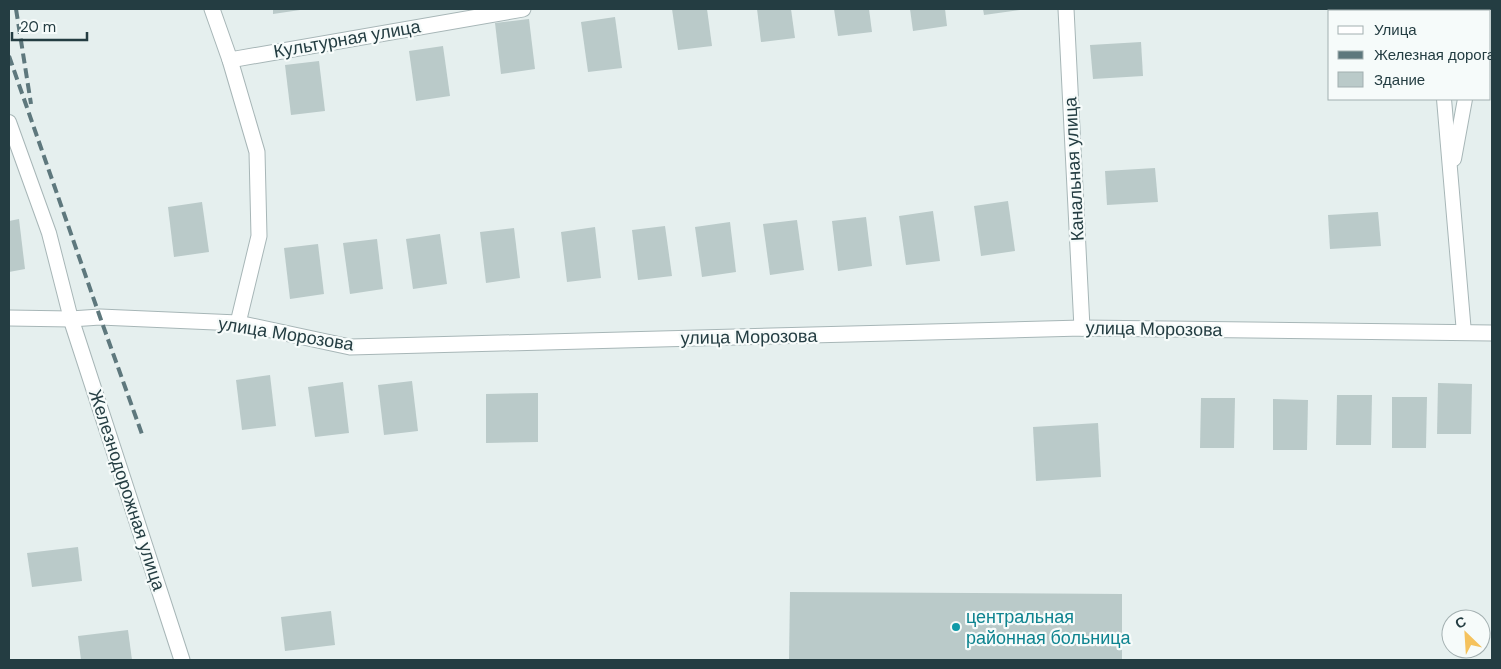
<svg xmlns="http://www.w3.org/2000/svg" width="1501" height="669" font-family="'DM Sans',sans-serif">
<rect width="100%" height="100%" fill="#e5efee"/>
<!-- building -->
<g fill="#bacac9">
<path d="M273,9H300V10L273,14Z"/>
<path d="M672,9H707L712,46L678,50Z"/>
<path d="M757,9H791L795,38L761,42Z"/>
<path d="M834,9H869L872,32L838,36Z"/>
<path d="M910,9H945L947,26L913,31Z"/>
<path d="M983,9H1020V10L984,15Z"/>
<path d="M615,17L622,68L588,72L581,22Z"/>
<path d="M529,19L535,69L501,74L495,23Z"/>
<path d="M1141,42L1143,76L1093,79L1090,45Z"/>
<path d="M443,46L450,96L416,101L409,51Z"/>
<path d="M319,61L325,111L291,115L285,65Z"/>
<path d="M1155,168L1158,202L1107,205L1105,171Z"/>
<path d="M1008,201L1015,251L981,256L974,206Z"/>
<path d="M202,202L209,252L174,257L168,207Z"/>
<path d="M933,211L940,261L906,265L899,216Z"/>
<path d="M1378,212L1381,246L1330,249L1328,215Z"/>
<path d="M866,217L872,266L838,271L832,221Z"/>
<path d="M19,219L25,269L9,272V221Z"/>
<path d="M797,220L804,270L770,275L763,224Z"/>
<path d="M730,222L736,272L702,277L695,227Z"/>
<path d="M665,226L672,276L638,280L632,230Z"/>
<path d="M595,227L601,278L567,282L561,232Z"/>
<path d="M514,228L520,278L486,283L480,232Z"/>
<path d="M440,234L447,284L413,289L406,239Z"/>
<path d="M377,239L383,289L350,294L343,243Z"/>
<path d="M318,244L324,294L290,299L284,248Z"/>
<path d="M270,375L276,426L242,430L236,380Z"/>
<path d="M412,381L418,431L384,435L378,385Z"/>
<path d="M343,382L349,433L315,437L308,387Z"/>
<path d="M1438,383L1472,384L1471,434H1437Z"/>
<path d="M538,393V442L486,443V394Z"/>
<path d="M1337,395H1372L1371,445H1336Z"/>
<path d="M1392,397H1427L1426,448H1392Z"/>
<path d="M1201,398H1235L1234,448H1200Z"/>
<path d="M1273,399L1308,400L1307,450H1273Z"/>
<path d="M1098,423L1101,477L1036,481L1033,427Z"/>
<path d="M78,547L82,581L32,587L27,553Z"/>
<path d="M790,592L1122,594V660H789Z"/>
<path d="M331,611L335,645L285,651L281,617Z"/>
<path d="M128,630L132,660H81L78,636Z"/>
</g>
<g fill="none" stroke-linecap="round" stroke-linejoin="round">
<defs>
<g id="service">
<path d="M1434,9L1435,11"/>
<path d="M1444,99L1464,333"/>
<path d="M9,122L49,233L71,319"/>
<path d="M1454,159L1465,99"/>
</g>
<g id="minor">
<path d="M212,9L230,60L257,152L259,236L238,323"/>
<path d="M1066,9L1082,328"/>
<path d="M230,60L523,9"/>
<path d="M9,318L71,319L100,317L238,323L350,347L1082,328L1492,333"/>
<path d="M71,319L182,660"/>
</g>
</defs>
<!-- service casing -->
<use href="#service" stroke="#a7b6b7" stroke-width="16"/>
<!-- minor casing -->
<use href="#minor" stroke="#a7b6b7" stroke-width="17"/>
<!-- service -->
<use href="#service" stroke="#fff" stroke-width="14"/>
<!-- minor -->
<use href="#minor" stroke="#fff" stroke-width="15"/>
<!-- rail -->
<g stroke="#5e787d" stroke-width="4" stroke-dasharray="10 5" stroke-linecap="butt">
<path d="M16,9L31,104"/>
<path d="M9,56L100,317L143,437"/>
</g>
</g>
<!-- markers -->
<circle fill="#0f9aa8" stroke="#f6fbfa" stroke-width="2" cx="956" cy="627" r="5"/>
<g text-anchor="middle" stroke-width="4.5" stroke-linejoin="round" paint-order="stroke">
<!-- street labels -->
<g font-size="18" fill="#243d42" stroke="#f6fbfa">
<text transform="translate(347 39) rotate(-10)" y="6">Культурная улица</text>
<text transform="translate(1074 169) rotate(-93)" y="6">Канальная улица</text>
<text transform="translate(1154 329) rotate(1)" y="6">улица Морозова</text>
<text transform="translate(286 334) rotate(9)" y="6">улица Морозова</text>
<text transform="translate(749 337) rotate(-1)" y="6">улица Морозова</text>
<text transform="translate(127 490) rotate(72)" y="6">Железнодорожная улица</text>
</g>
<!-- culture labels -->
<g font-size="18" fill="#0d838f" stroke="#f6fbfa" text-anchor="start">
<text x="966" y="623">центральная<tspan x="966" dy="21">районная больница</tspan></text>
</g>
</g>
<!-- border -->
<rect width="1501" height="669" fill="none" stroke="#243d42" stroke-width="20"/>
<!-- legend -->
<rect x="1328" y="10" width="162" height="90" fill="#f6fbfa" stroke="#a2afb0"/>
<rect x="1338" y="26" width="25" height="8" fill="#ffffff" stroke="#a2afb0"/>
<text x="1374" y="35" font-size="15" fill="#243d42">Улица</text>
<rect x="1338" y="51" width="25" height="8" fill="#5e787d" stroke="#a2afb0"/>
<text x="1374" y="60" font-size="15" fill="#243d42">Железная дорога</text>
<rect x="1338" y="72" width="25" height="15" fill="#bacac9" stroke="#a2afb0"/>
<text x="1374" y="85" font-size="15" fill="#243d42">Здание</text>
<!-- north arrow -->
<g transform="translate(1466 634) rotate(335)"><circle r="24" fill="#f6fbfa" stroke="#a2afb0"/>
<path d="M0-4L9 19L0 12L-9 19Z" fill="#f5c25d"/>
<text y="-8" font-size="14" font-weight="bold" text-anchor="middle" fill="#243d42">С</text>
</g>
<!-- scale -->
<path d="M12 32v8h75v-8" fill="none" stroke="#243d42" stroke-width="2.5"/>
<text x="20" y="32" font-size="15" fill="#243d42" stroke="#f6fbfa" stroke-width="4" paint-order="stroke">20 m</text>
</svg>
